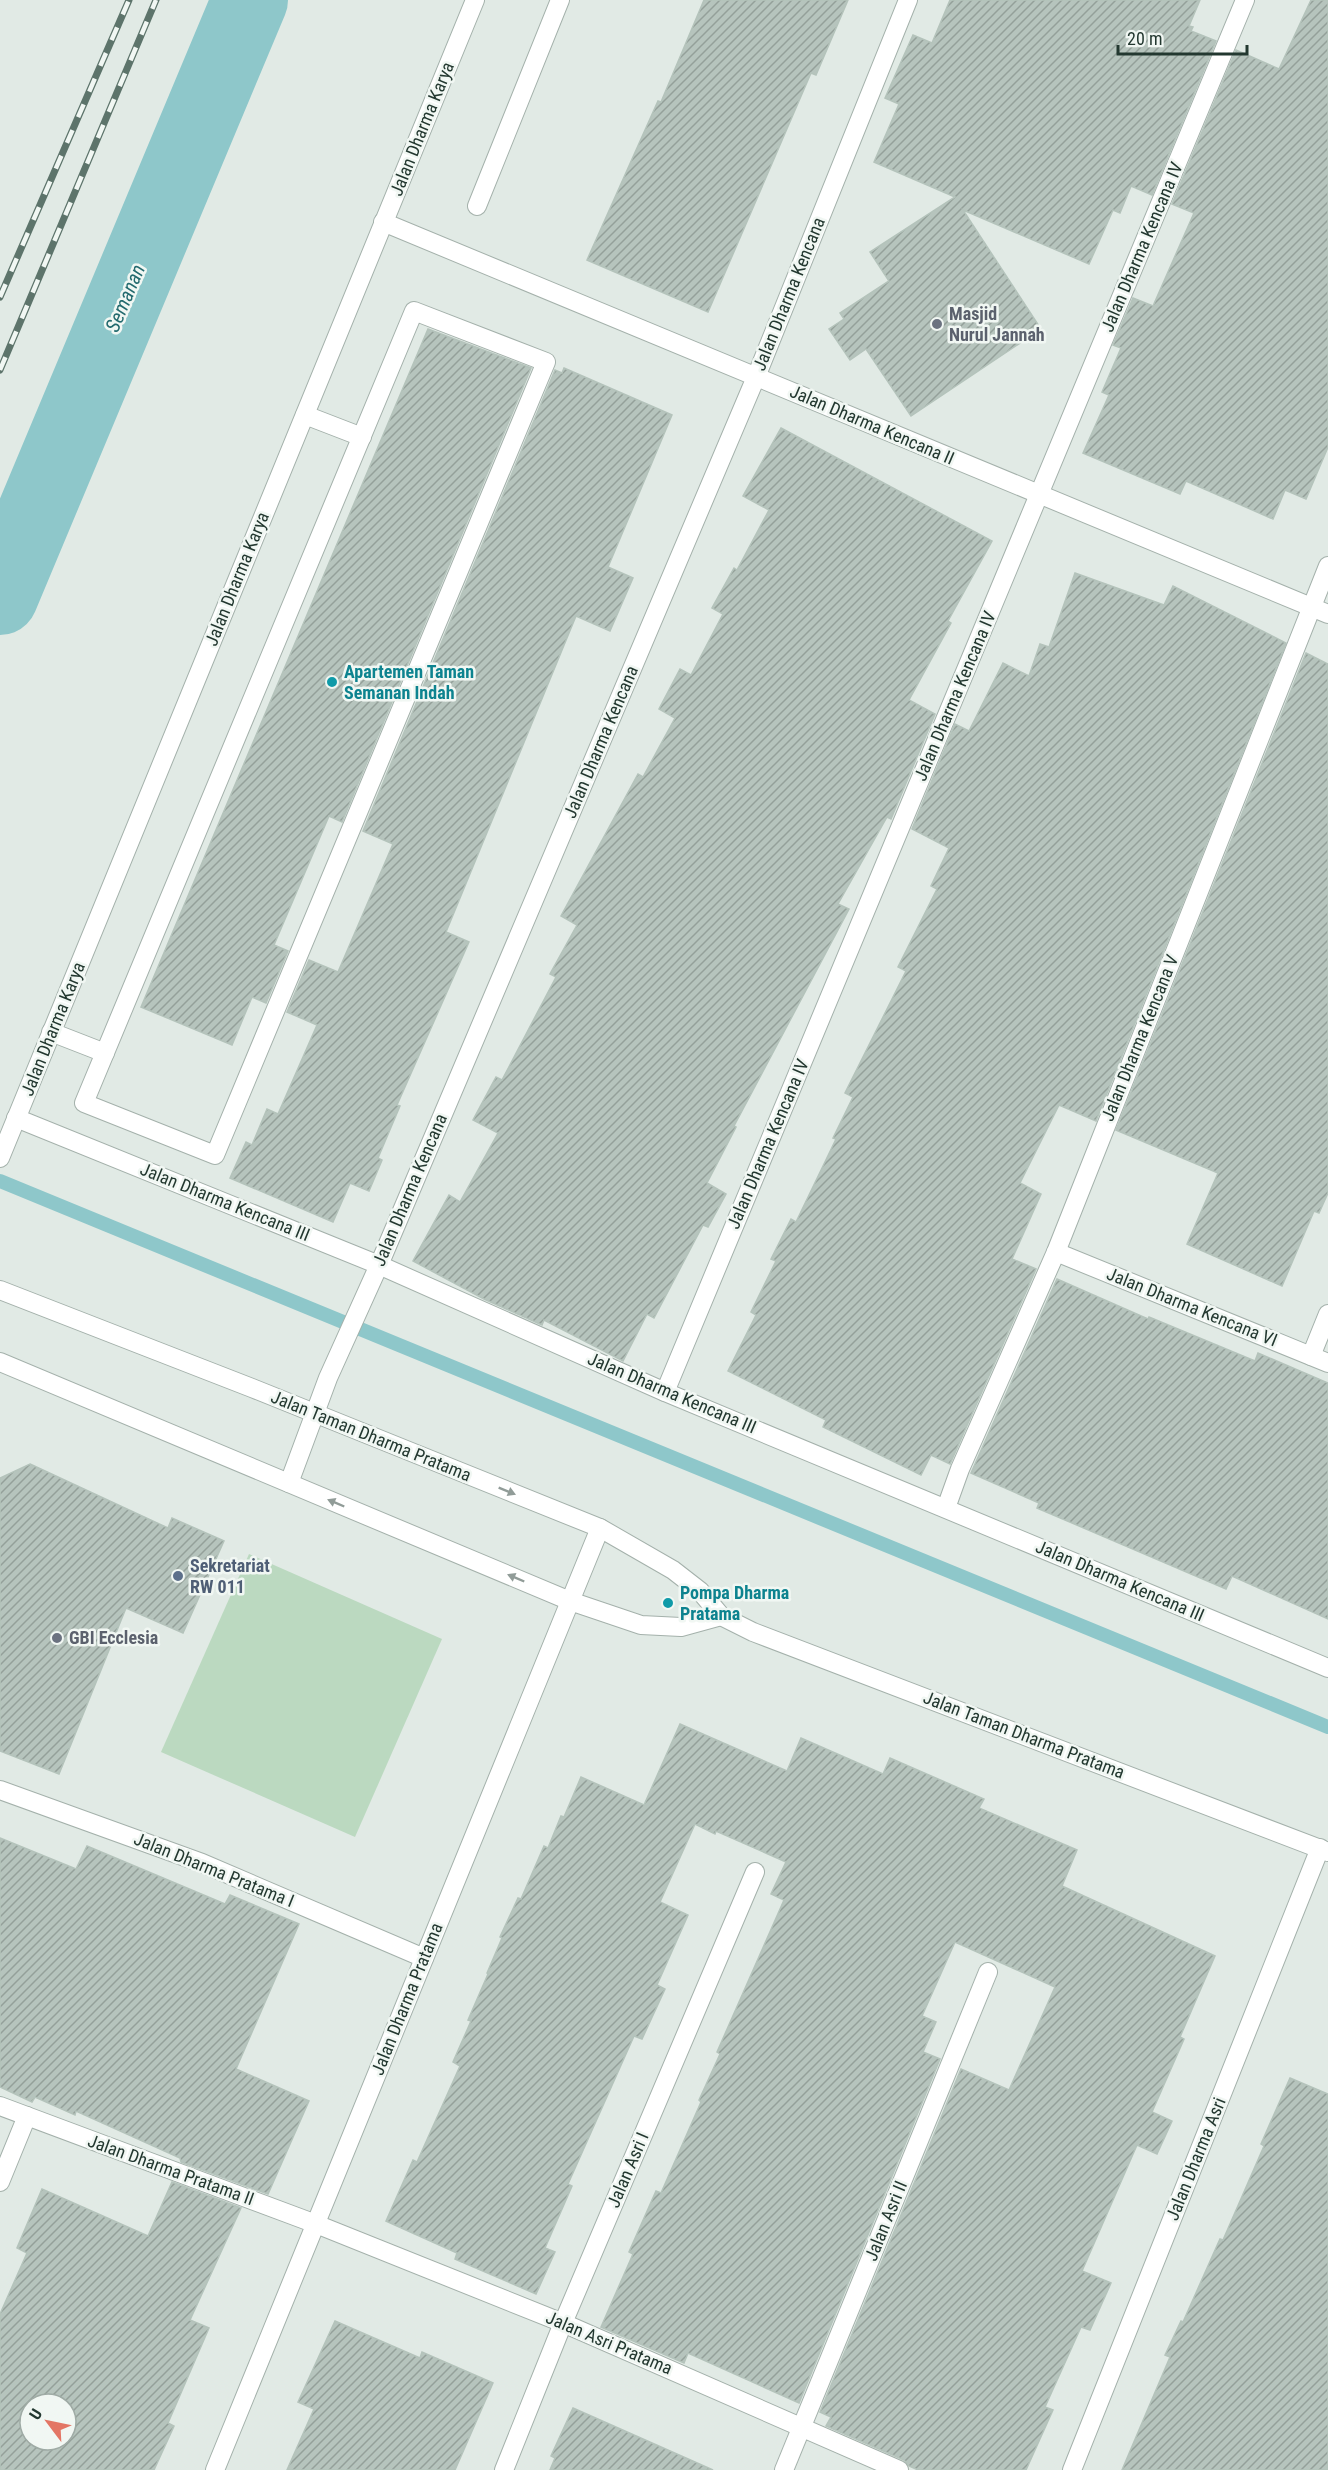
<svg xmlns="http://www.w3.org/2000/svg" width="1328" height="2470" font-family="'Roboto Condensed',sans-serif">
<defs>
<pattern id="building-hatch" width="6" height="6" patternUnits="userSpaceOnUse" patternTransform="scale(1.5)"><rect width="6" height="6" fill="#b6c4bd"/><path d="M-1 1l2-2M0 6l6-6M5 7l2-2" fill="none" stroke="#94a09a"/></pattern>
</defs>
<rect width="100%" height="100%" fill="#e1eae5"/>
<!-- pitch -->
<path fill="#bbd9c0" d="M249,1554L442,1639L355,1837L161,1752Z"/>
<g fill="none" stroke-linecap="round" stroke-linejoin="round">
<!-- stream -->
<path stroke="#8ec7ca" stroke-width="14" d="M0,1181L1328,1727"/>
<!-- river -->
<path stroke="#8ec7ca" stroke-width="76" d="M0,597L250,0"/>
</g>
<!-- building -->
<g fill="url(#building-hatch)" stroke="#b4c3bb" stroke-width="1.5" fill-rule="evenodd">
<path d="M704,0H848L816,75L811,73L708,312L587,260L658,101L661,102Z"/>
<path d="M950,0H1200L1189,26L1193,27L1191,31L1216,41L1152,195L1131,186L1120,213L1113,210L1089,264L963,210L1041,329L911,416L866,349L850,360L829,329L844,319L840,313L889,281L870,252L955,197L874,162L899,104L885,98L913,35L932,43Z"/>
<path d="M1311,0H1328V447L1306,499L1285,490L1273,519L1186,481L1180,494L1083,453L1109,395L1102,392L1121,348L1113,345L1133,298L1153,306L1194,213L1172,204L1236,50L1279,69Z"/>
<path d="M428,329L531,368L342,822L329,816L274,945L288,951L266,1003L252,997L232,1045L141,1007Z"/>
<path d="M564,368L672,415L608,567L633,578L610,631L576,616L446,932L469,942L397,1105L400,1106L378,1158L382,1160L369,1191L350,1183L333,1222L230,1178L246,1142L252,1145L267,1109L278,1114L317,1025L287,1012L309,960L338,972L393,844L363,831L555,370L562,373Z"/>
<path d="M781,428L992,541L948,621L951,623L909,700L935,714L891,819L887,817L838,904L849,909L734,1126L736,1127L707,1183L726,1194L708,1227L703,1225L654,1318L647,1314L623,1361L544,1320L542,1325L484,1299L413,1261L449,1195L460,1202L498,1133L473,1120L496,1077L502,1080L556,977L550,974L577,925L561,916L638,774L643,777L675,718L659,709L680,669L691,675L723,614L712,608L734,568L737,570L769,510L743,496Z"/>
<path d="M1075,573L1164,605L1173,586L1286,643L1096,1121L1059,1105L1020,1183L1041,1194L1012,1259L1036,1269L950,1464L931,1455L921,1475L823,1427L826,1420L728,1371L756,1315L751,1312L776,1261L771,1259L791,1219L796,1222L836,1139L833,1138L853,1097L845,1093L906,971L898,967L937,889L931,886L949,848L912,829L955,724L969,731L1003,663L1029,676L1040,644L1049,647Z"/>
<path d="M1306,653L1328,664V1193L1319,1213L1314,1211L1282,1286L1187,1244L1218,1173L1116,1130Z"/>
<path d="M1057,1279L1148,1319L1149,1317L1255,1361L1258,1353L1328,1383V1619L1232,1576L1226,1589L1037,1508L1039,1503L971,1473Z"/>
<path d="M30,1464L168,1528L172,1518L224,1541L183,1633L126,1608L59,1774L0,1751V1478Z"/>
<path d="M680,1724L787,1771L801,1738L883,1774L890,1758L984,1799L979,1808L1077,1850L1062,1886L1215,1956L1180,2037L1184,2039L1152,2112L1172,2121L1157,2154L1137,2145L1082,2271L1111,2283L1090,2330L1081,2327L1045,2407L1053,2410L1026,2470H918L909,2466L904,2460L826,2426L831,2417L820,2412L961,2069L1009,2090L1055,1987L955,1942L922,2016L936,2022L923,2052L940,2059L799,2403L688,2353L684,2363L601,2327L633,2254L629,2252L656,2191L661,2193L701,2102L699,2100L720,2054L717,2052L784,1900L771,1894L786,1862L716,1831L715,1834L695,1824L660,1902L688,1915L657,1985L665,1989L642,2039L634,2036L568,2184L572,2186L545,2248L555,2252L536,2294L455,2259L457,2253L386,2221L413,2160L417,2162L460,2066L453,2062L471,2021L468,2020L488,1974L487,1973L502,1938L500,1937L518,1898L521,1899L544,1846L548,1848L561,1816L564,1817L581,1777L644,1805Z"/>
<path d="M0,1838L76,1869L87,1846L225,1904L230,1895L299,1924L236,2069L309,2101L268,2194L181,2162L180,2158L76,2111L75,2115L35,2097L32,2102L0,2087Z"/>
<path d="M1290,2078L1328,2094V2470H1122L1170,2357L1165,2355L1181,2321L1183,2322L1220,2239L1223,2240L1264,2146L1261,2144Z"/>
<path d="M172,2182L241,2208L190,2320L209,2328L168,2423L174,2426L154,2470H0V2314L27,2253L17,2248L42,2189L148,2236ZM30,2404H66V2440H30Z"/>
<path d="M335,2321L420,2358L422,2352L493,2383L455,2470H287L314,2409L298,2402Z"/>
<path d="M573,2408L713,2470H550L555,2458L551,2456Z"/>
</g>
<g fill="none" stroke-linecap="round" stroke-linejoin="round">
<defs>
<g id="service">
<path d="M477,206L560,0"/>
<path d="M414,311L546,362L215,1155L84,1103Z"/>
<path d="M305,415L362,437"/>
<path d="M51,1032L105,1053"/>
</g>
<g id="minor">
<path d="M383,222L1328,614"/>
<path d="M16,1118L379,1265L665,1392L1328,1668"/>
<path d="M0,1158L475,0"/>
<path d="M1056,1252L1328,1363"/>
<path d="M0,1290L252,1388L600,1528L673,1570L700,1591L721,1616L753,1632L1328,1852"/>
<path d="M1311,1356L1328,1314"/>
<path d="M0,1362L570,1601L641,1625L681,1627L721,1616"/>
<path d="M665,1392L1245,0"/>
<path d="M289,1483L328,1378L379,1265L756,377L908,0"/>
<path d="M946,1508L960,1469L1056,1252L1328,566"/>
<path d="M0,1790L202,1863L424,1958"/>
<path d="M0,2106L316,2224L563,2323L899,2470"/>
<path d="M0,2182L27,2116"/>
<path d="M215,2470L600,1528"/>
<path d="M504,2470L563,2323L755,1872"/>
<path d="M784,2470L988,1972"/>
<path d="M1072,2470L1320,1848"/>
</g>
</defs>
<!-- service casing -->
<use href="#service" stroke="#a4b1ab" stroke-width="20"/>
<!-- minor casing -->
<use href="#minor" stroke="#a4b1ab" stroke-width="20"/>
<!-- service -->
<use href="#service" stroke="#fff" stroke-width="18"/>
<!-- minor -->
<use href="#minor" stroke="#fff" stroke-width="18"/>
<defs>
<g id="rail">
<path d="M0,297L129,0"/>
<path d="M0,370L156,0"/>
</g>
</defs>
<!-- rail casing -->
<use href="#rail" stroke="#5d746b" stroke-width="7"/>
<!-- rail -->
<use href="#rail" stroke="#f1f7f3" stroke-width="4.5" stroke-dasharray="14" stroke-linecap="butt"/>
</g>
<!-- one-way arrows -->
<defs><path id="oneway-solid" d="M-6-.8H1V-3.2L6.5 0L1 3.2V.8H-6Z" transform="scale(1.5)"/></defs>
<g fill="#919c98">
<use href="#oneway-solid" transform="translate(507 1491) rotate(22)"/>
<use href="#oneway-solid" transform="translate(336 1503) rotate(-157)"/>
<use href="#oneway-solid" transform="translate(516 1578) rotate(-157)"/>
</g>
<!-- markers -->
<g fill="#6b7280" stroke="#f1f7f3" stroke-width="2">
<circle cx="937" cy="324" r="6"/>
<circle cx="57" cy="1638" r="6"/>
</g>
<g fill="#0f9aa8" stroke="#f1f7f3" stroke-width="2">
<circle cx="332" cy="682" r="6"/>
<circle cx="668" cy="1603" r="6"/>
</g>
<circle fill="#5c6f8a" stroke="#f1f7f3" stroke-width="2" cx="178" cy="1576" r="6"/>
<g text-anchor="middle" stroke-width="5" stroke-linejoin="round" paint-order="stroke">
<!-- street labels -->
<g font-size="18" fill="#233830" stroke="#f1f7f3">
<text transform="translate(422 129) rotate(-68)" y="6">Jalan Dharma Karya</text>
<text transform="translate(1142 247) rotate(-67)" y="6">Jalan Dharma Kencana IV</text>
<text transform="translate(789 294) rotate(-68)" y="6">Jalan Dharma Kencana</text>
<text transform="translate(872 425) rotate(23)" y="6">Jalan Dharma Kencana II</text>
<text transform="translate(237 579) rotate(-68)" y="6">Jalan Dharma Karya</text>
<text transform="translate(955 696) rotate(-67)" y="6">Jalan Dharma Kencana IV</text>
<text transform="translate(601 742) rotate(-67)" y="6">Jalan Dharma Kencana</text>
<text transform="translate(53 1029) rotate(-68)" y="6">Jalan Dharma Karya</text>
<text transform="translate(1140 1038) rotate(-68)" y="6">Jalan Dharma Kencana V</text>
<text transform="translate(768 1144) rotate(-67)" y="6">Jalan Dharma Kencana IV</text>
<text transform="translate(410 1190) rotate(-67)" y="6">Jalan Dharma Kencana</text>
<text transform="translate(225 1202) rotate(22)" y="6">Jalan Dharma Kencana III</text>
<text transform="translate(1192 1307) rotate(22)" y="6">Jalan Dharma Kencana VI</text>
<text transform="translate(672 1393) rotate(23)" y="6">Jalan Dharma Kencana III</text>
<text transform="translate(371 1436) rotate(22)" y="6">Jalan Taman Dharma Pratama</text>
<text transform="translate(1120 1581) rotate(23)" y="6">Jalan Dharma Kencana III</text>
<text transform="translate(1024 1735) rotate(21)" y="6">Jalan Taman Dharma Pratama</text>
<text transform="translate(214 1870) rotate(22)" y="6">Jalan Dharma Pratama I</text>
<text transform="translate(407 1999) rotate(-68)" y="6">Jalan Dharma Pratama</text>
<text transform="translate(1196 2159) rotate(-68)" y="6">Jalan Dharma Asri</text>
<text transform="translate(171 2170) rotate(20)" y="6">Jalan Dharma Pratama II</text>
<text transform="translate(628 2170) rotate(-67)" y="6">Jalan Asri I</text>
<text transform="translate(886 2221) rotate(-68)" y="6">Jalan Asri II</text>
<text transform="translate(609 2343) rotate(23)" y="6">Jalan Asri Pratama</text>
</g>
<!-- worship labels -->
<g font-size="18" font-weight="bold" fill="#5b616d" stroke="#f1f7f3" text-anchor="start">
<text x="949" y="320">Masjid<tspan x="949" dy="21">Nurul Jannah</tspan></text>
<text x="69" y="1644">GBI Ecclesia</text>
</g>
<!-- culture labels -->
<g font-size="18" font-weight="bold" fill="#0d838f" stroke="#f1f7f3" text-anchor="start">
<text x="344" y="678">Apartemen Taman<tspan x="344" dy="21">Semanan Indah</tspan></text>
<text x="680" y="1599">Pompa Dharma<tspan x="680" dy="21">Pratama</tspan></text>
</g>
<!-- service labels -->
<g font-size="18" font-weight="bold" fill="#4e5e75" stroke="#f1f7f3" text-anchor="start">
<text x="190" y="1572">Sekretariat<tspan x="190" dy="21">RW 011</tspan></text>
</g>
<!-- water labels -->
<g font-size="20" font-style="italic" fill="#236a6e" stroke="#f1f7f3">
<text transform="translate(125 298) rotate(-67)" y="7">Semanan</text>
</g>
</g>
<!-- north arrow -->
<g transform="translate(48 2422) rotate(302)"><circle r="28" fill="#f1f7f3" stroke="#9faba5" stroke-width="1.5"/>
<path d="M0-4.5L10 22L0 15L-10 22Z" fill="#e37665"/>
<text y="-9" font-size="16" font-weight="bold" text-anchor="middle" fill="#233830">U</text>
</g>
<!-- scale -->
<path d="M1118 45v9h129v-9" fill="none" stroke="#233830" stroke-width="3"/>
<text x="1127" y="45" font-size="18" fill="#233830" stroke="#f1f7f3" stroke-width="4.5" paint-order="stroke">20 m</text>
</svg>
